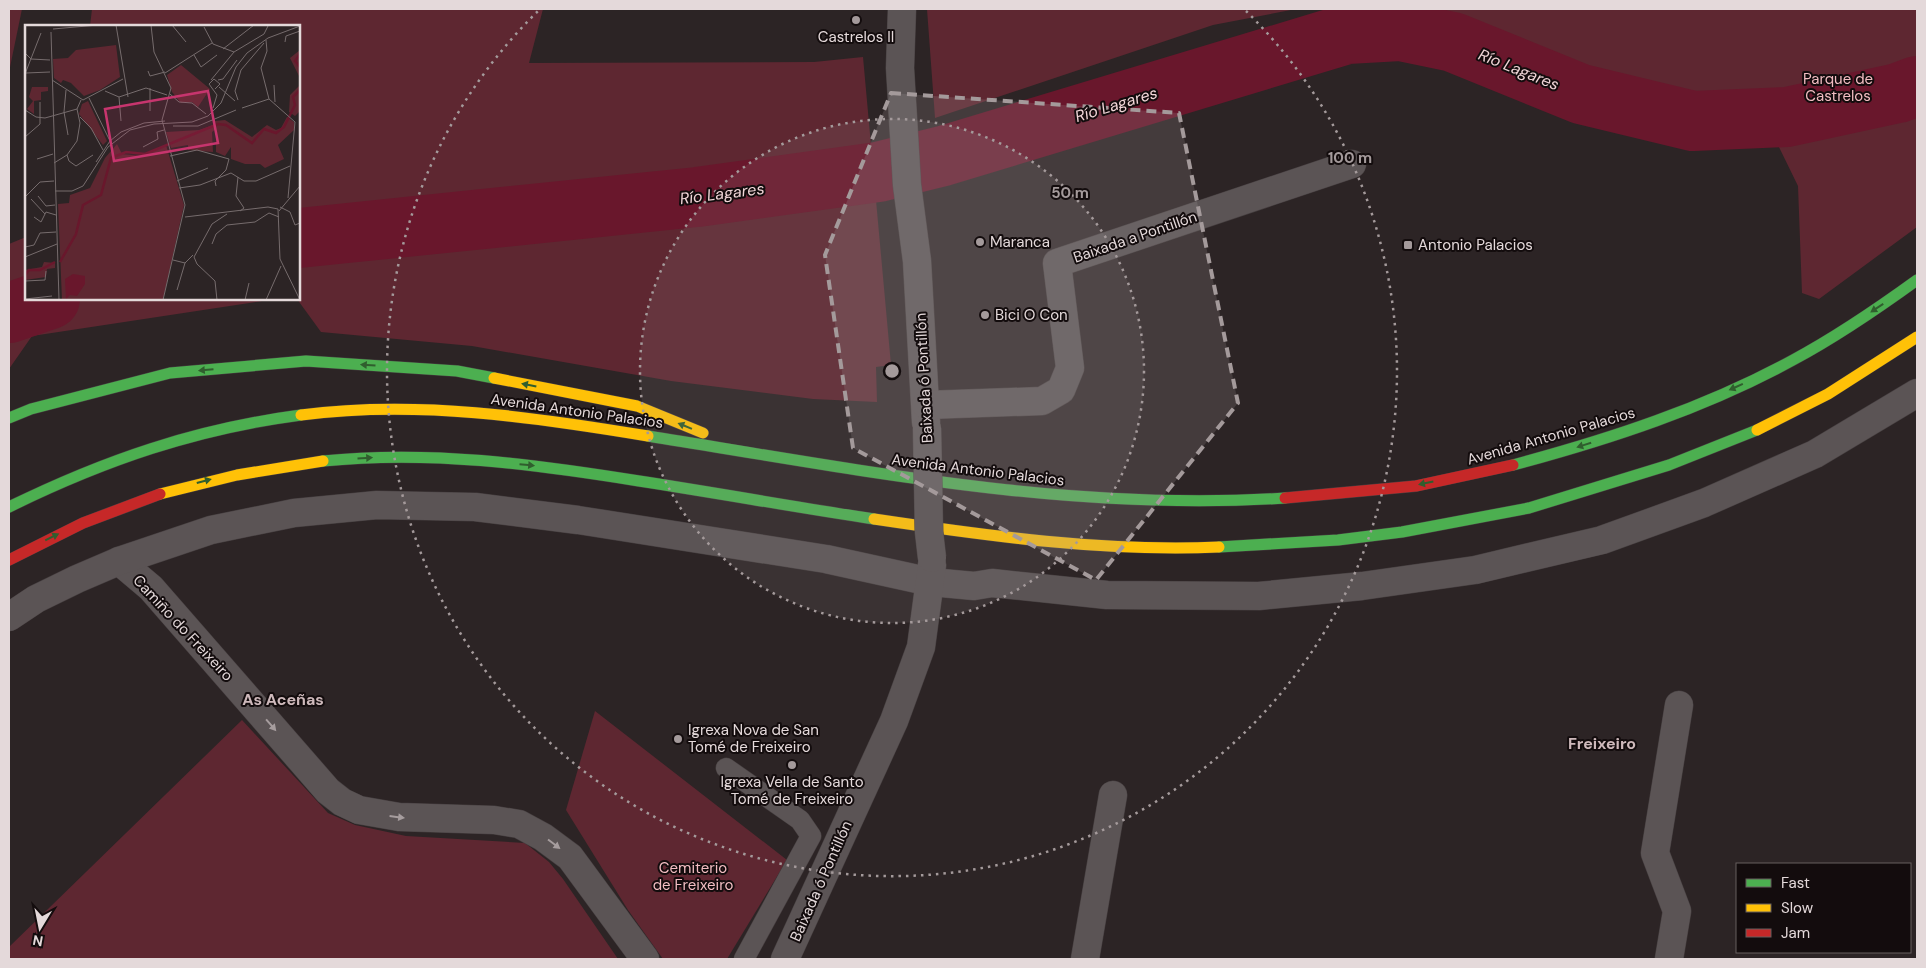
<svg xmlns="http://www.w3.org/2000/svg" width="1926" height="968" font-family="'DM Sans',sans-serif">
<rect width="100%" height="100%" fill="#2c2425"/>
<!-- green -->
<g fill="#5e2731">
<path d="M9,9H22L9,72Z"/>
<path d="M92,9H543L529,63L814,62L863,57L891,365L876,367L877,402L813,399L671,381L472,346L321,332L297,299H299V26H90Z"/>
<path d="M927,9H1296L1213,25L935,118Z"/>
<path d="M1436,9H1917V227L1819,299L1802,293L1798,186L1756,100L1691,95L1596,78Z"/>
<path d="M26,237V299H275L32,336L9,369V244Z"/>
<path d="M595,711L787,860L727,959H663L628,910L566,810Z"/>
<path d="M242,720L328,813L355,825L406,836L525,843L549,862L563,879L618,959H9V947Z"/>
</g>
<g fill="none" stroke-linecap="round" stroke-linejoin="round">
<!-- river -->
<g stroke="#69172c" stroke-width="60">
<path d="M299,238L697,197L878,172L943,156L1347,34L1400,31L1453,42L1581,94L1693,121L1787,117L1898,93L1917,86"/>
<path d="M9,313L50,299"/>
</g>
<defs>
<path id="lane" d="M726,768L800,820L811,836L744,959"/>
<g id="street">
<path d="M902,9L900,68L907,185L917,261L926,422"/>
<path d="M926,405L1042,401L1061,390L1070,368L1057,263L1352,164"/>
<path d="M119,561L151,588L328,791L342,802L359,810L399,817L494,820L519,824L543,837L570,857L645,959"/>
<path d="M9,617L36,599L77,579L119,561L211,530L294,513L377,505L475,507L578,520L826,559L931,582L974,586L992,583L1107,595L1259,596L1362,586L1475,570L1602,540L1704,503L1815,454L1917,393"/>
<path d="M785,959L894,721L921,647L932,565"/>
<path d="M1085,959L1113,795"/>
<path d="M1669,959L1677,911L1655,853L1679,705"/>
</g>
<g id="fast">
<path d="M9,418L31,409L170,373L306,361L457,371L494,378"/>
<path d="M648,436C860,470 1070,512 1285,498"/>
<path d="M323,461C429,450 533,464 639,481C717,493 795,507 874,519"/>
<path d="M1513,465C1610,439 1705,408 1793,360C1836,337 1877,309 1917,280"/>
<path d="M9,507C105,460 195,429 301,415"/>
<path d="M1219,547L1338,540L1402,532L1529,508L1669,465L1757,430"/>
</g>
<g id="slow">
<path d="M494,378L637,406L703,433"/>
<path d="M301,415C417,400 534,417 648,436"/>
<path d="M1757,430L1828,394L1917,337"/>
<path d="M160,494L237,475L323,461"/>
<path d="M874,519C988,536 1103,552 1219,547"/>
</g>
<g id="jam">
<path d="M1285,498L1416,486L1513,465"/>
<path d="M9,560L83,523L160,494"/>
</g>
</defs>
<!-- lane casing -->
<use href="#lane" stroke="#463f40" stroke-width="21"/>
<!-- street casing -->
<use href="#street" stroke="#463f40" stroke-width="29"/>
<!-- fast casing -->
<use href="#fast" stroke="#463f40" stroke-width="12"/>
<!-- slow casing -->
<use href="#slow" stroke="#463f40" stroke-width="12"/>
<!-- jam casing -->
<use href="#jam" stroke="#463f40" stroke-width="12"/>
<!-- lane -->
<use href="#lane" stroke="#5b5455" stroke-width="20"/>
<!-- street -->
<use href="#street" stroke="#5b5455" stroke-width="28"/>
<!-- fast -->
<use href="#fast" stroke="#4caf50" stroke-width="11"/>
<!-- slow -->
<use href="#slow" stroke="#ffc107" stroke-width="11"/>
<!-- jam -->
<use href="#jam" stroke="#c62828" stroke-width="11"/>
<defs>
<path id="street-bridge" d="M927,428L929,532L932,558"/>
</defs>
<!-- street-bridge casing -->
<use href="#street-bridge" stroke="#463f40" stroke-width="29" stroke-linecap="butt"/>
<!-- street-bridge -->
<use href="#street-bridge" stroke="#5b5455" stroke-width="28"/>
</g>
<!-- one-way arrows -->
<defs><path id="oneway-solid" d="M-6-.8H1V-3.2L6.5 0L1 3.2V.8H-6Z" transform="scale(1.25)"/></defs>
<g fill="#305e2e">
<use href="#oneway-solid" transform="translate(1877 308) rotate(147)"/>
<use href="#oneway-solid" transform="translate(368 365) rotate(-176)"/>
<use href="#oneway-solid" transform="translate(206 370) rotate(175)"/>
<use href="#oneway-solid" transform="translate(529 385) rotate(-169)"/>
<use href="#oneway-solid" transform="translate(1736 387) rotate(156)"/>
<use href="#oneway-solid" transform="translate(685 426) rotate(-158)"/>
<use href="#oneway-solid" transform="translate(1584 445) rotate(163)"/>
<use href="#oneway-solid" transform="translate(365 458) rotate(-3)"/>
<use href="#oneway-solid" transform="translate(527 465) rotate(5)"/>
<use href="#oneway-solid" transform="translate(204 481) rotate(-15)"/>
<use href="#oneway-solid" transform="translate(1426 483) rotate(168)"/>
<use href="#oneway-solid" transform="translate(52 537) rotate(-26)"/>
</g>
<g fill="#a69d9e">
<use href="#oneway-solid" transform="translate(271 725) rotate(49)"/>
<use href="#oneway-solid" transform="translate(397 817) rotate(7)"/>
<use href="#oneway-solid" transform="translate(554 844) rotate(37)"/>
</g>
<!-- marked area -->
<path fill="#a49a9b" fill-opacity="0.2" stroke="#a49a9b" stroke-width="4" stroke-dasharray="10 6" stroke-linejoin="round" d="M891,93L1179,113L1238,403L1096,580L853,448L825,255Z"/>
<!-- distance rings -->
<circle cx="892" cy="371" r="252" fill="#a49a9b" fill-opacity=".12"/>
<g fill="none" stroke="#a49a9b" stroke-width="2.5" stroke-dasharray="2.5 5">
<circle cx="892" cy="371" r="252"/>
<path d="M1246 11A505 505 0 1 1 538 11"/>
</g>
<!-- markers -->
<g fill="#a49a9b" stroke="#130c0d" stroke-width="2">
<circle cx="856" cy="20" r="5"/>
<circle cx="980" cy="242" r="5"/>
<rect x="1403" y="240" width="10" height="10" rx="2.5"/>
<circle cx="985" cy="315" r="5"/>
<circle cx="678" cy="739" r="5"/>
<circle cx="792" cy="765" r="5"/>
</g>
<g text-anchor="middle" stroke-width="4" stroke-linejoin="round" paint-order="stroke">
<!-- poi labels -->
<g font-size="15" fill="#e4d9da" stroke="#130c0d" text-anchor="start">
<text x="856" y="42" text-anchor="middle">Castrelos II</text>
<text x="990" y="247">Maranca</text>
<text x="1418" y="250">Antonio Palacios</text>
<text x="995" y="320">Bici O Con</text>
<text x="688" y="735">Igrexa Nova de San<tspan x="688" dy="17">Tomé de Freixeiro</tspan></text>
<text x="792" y="787" text-anchor="middle">Igrexa Vella de Santo<tspan x="792" dy="17">Tomé de Freixeiro</tspan></text>
</g>
<!-- park labels -->
<g font-size="15" fill="#f2bdc2" stroke="#130c0d">
<text x="1838" y="84">Parque de<tspan x="1838" dy="17">Castrelos</tspan></text>
<text x="693" y="873">Cemiterio<tspan x="693" dy="17">de Freixeiro</tspan></text>
</g>
<!-- street labels -->
<g font-size="15" fill="#e4d9da" stroke="#130c0d">
<text transform="translate(1135 237) rotate(-19)" y="5">Baixada a Pontillón</text>
<text transform="translate(924 378) rotate(-93)" y="5">Baixada ó Pontillón</text>
<text transform="translate(577 411) rotate(8)" y="5">Avenida Antonio Palacios</text>
<text transform="translate(1551 436) rotate(-16)" y="5">Avenida Antonio Palacios</text>
<text transform="translate(978 470) rotate(7)" y="5">Avenida Antonio Palacios</text>
<text transform="translate(183 628) rotate(47)" y="5">Camiño do Freixeiro</text>
<text transform="translate(821 881) rotate(-66)" y="5">Baixada ó Pontillón</text>
</g>
<!-- water labels -->
<g font-size="16" font-style="italic" fill="#f1d6d8" stroke="#130c0d">
<text transform="translate(1519 69) rotate(22)" y="6">Río Lagares</text>
<text transform="translate(1116 104) rotate(-17)" y="6">Río Lagares</text>
<text transform="translate(722 193) rotate(-7)" y="6">Río Lagares</text>
</g>
<!-- neighbourhood labels -->
<g font-size="16" font-weight="bold" fill="#ceb9bb" stroke="#130c0d">
<text x="283" y="705">As Aceñas</text>
<text x="1602" y="749">Freixeiro</text>
</g>
</g>
<!-- overview -->
<g transform="translate(25 25)">
<rect width="275" height="275" fill="#2c2425"/>
<path d="M91,20L95,52L75,65L59,71L46,58L38,55L36,58L29,53L28,34L43,33L51,25ZM275,25V53L265,33ZM156,40L185,64L173,82L167,77L156,78L147,67L142,50ZM275,60V86L270,91L264,87L265,70ZM7,62H23V66L16,67V75L9,76V89L2,84L8,76L4,72ZM63,76L82,116L78,120L54,89L57,79ZM262,92L269,97V105L253,120L259,134L240,143L235,139H220L206,134V122L200,131L191,127V104L187,107L188,127L163,125V120L146,123L141,107L174,105L188,100L190,96L200,95L227,112L242,100L251,105L256,103ZM92,119L97,129L116,131L141,120L159,180L138,275H37L33,179L44,178L45,170L65,163L80,133ZM19,237L30,238V243L22,244L21,252L0,255V245L17,242Z" fill="#5e2731"/>
<path d="M48,249L60,251V259L52,271L45,270L41,274L40,254Z" fill="#69172c"/>
<path fill="none" stroke="#69172c" stroke-width="2.5" d="M275,29L270,36L275,42M35,237L51,209L58,180L76,170L86,133L101,127L120,129L193,99L201,100L227,118L239,104L251,108L259,102L270,80L268,72L275,65M0,250L4,245H15L30,237"/>
<path fill="none" stroke="#766c6d" stroke-width="1" d="M91,0L103,72M126,0L129,27L146,63L137,95L160,180L138,275M147,0L161,17M179,2L188,19L209,27M28,4L73,0M26,7L34,275M241,15L242,26L236,43L244,74M260,17L261,11L275,6M198,24L229,0M0,28L6,34L25,35M169,30L176,42L192,30M123,46L125,51L140,47M1,48L25,47M140,48L187,18M0,49L16,8M27,55L58,75L98,54M186,55L209,27L239,9L243,1M193,55L198,54L212,35M249,60L250,77M194,62L210,76M125,63V86M41,65L39,87L43,110M80,66L94,72L121,63L142,70M145,69L154,77L167,78L181,89M94,72L96,96M64,73L85,116M244,74L270,97L263,173M213,75L210,66L216,45L239,18M188,83L192,70L184,59L189,54L195,59L190,64M217,83L244,74M0,85L11,92L20,93L52,84L56,75M55,92L66,103L78,125M148,101H173L211,85M0,112L15,99V77M118,122L133,114L132,107L139,105M42,130L44,136L51,141L68,130M145,131L172,125L204,134L201,145L190,156L191,161M12,134L28,129M71,137L85,116L96,107L119,98L140,96M29,138L42,130L52,116L55,98L52,84M213,152L211,171L219,183L215,186M152,156L183,143M154,163L175,160L206,148L219,156H231L265,141M30,166H47L58,161L83,122L105,105L129,99L167,97L183,91L196,78L211,42L222,28L243,13L275,1M13,171L21,181L30,180M0,172L15,157L29,156M6,174L20,189M255,182L265,187L270,200L275,198M253,184L255,234L275,275M254,186L275,161M9,192L16,197L21,187L31,190M160,192L243,182L253,184M187,219L191,209L202,200L230,197L244,188L254,192M0,222L9,220L15,208L31,207M0,232L32,219M148,235L160,238L168,230M0,256L20,255L21,246M152,265L160,238M0,274L27,271M192,275L190,256L172,239L169,232L187,199L202,189M220,275L224,258M241,275L256,241"/>
<path fill="#c7356e" fill-opacity="0.15" stroke="#c7356e" stroke-width="2.5" d="M183,66L193,118L89,136L80,84Z"/>
<rect width="275" height="275" fill="none" stroke="#e4d9da" stroke-width="2.5"/>
</g>
<circle cx="892" cy="371" r="8" fill="#a49a9b" stroke="#130c0d" stroke-width="2.5"/>
<g font-size="15" text-anchor="middle" font-weight="bold" fill="#a49a9b" stroke="#130c0d" stroke-width="4" stroke-linejoin="round" paint-order="stroke">
<text x="1350" y="163">100 m</text>
<text x="1070" y="198">50 m</text>
</g>
<!-- border -->
<rect width="1926" height="968" fill="none" stroke="#e4d9da" stroke-width="20"/>
<!-- legend -->
<rect x="1736" y="863" width="175" height="90" fill="#130c0d" stroke="#675e5f"/>
<rect x="1746" y="879" width="25" height="8" fill="#4caf50" stroke="#675e5f"/>
<text x="1781" y="888" font-size="15" fill="#e4d9da">Fast</text>
<rect x="1746" y="904" width="25" height="8" fill="#ffc107" stroke="#675e5f"/>
<text x="1781" y="913" font-size="15" fill="#e4d9da">Slow</text>
<rect x="1746" y="929" width="25" height="8" fill="#c62828" stroke="#675e5f"/>
<text x="1781" y="938" font-size="15" fill="#e4d9da">Jam</text>
<!-- north arrow -->
<g transform="translate(40 928) rotate(190)" stroke="#130c0d" stroke-width="4" paint-order="stroke">
<path d="M0-4L9 19L0 12L-9 19Z" fill="#e4d9da"/>
<text y="-8" font-size="14" font-weight="bold" text-anchor="middle" fill="#e4d9da">N</text>
</g>
</svg>
